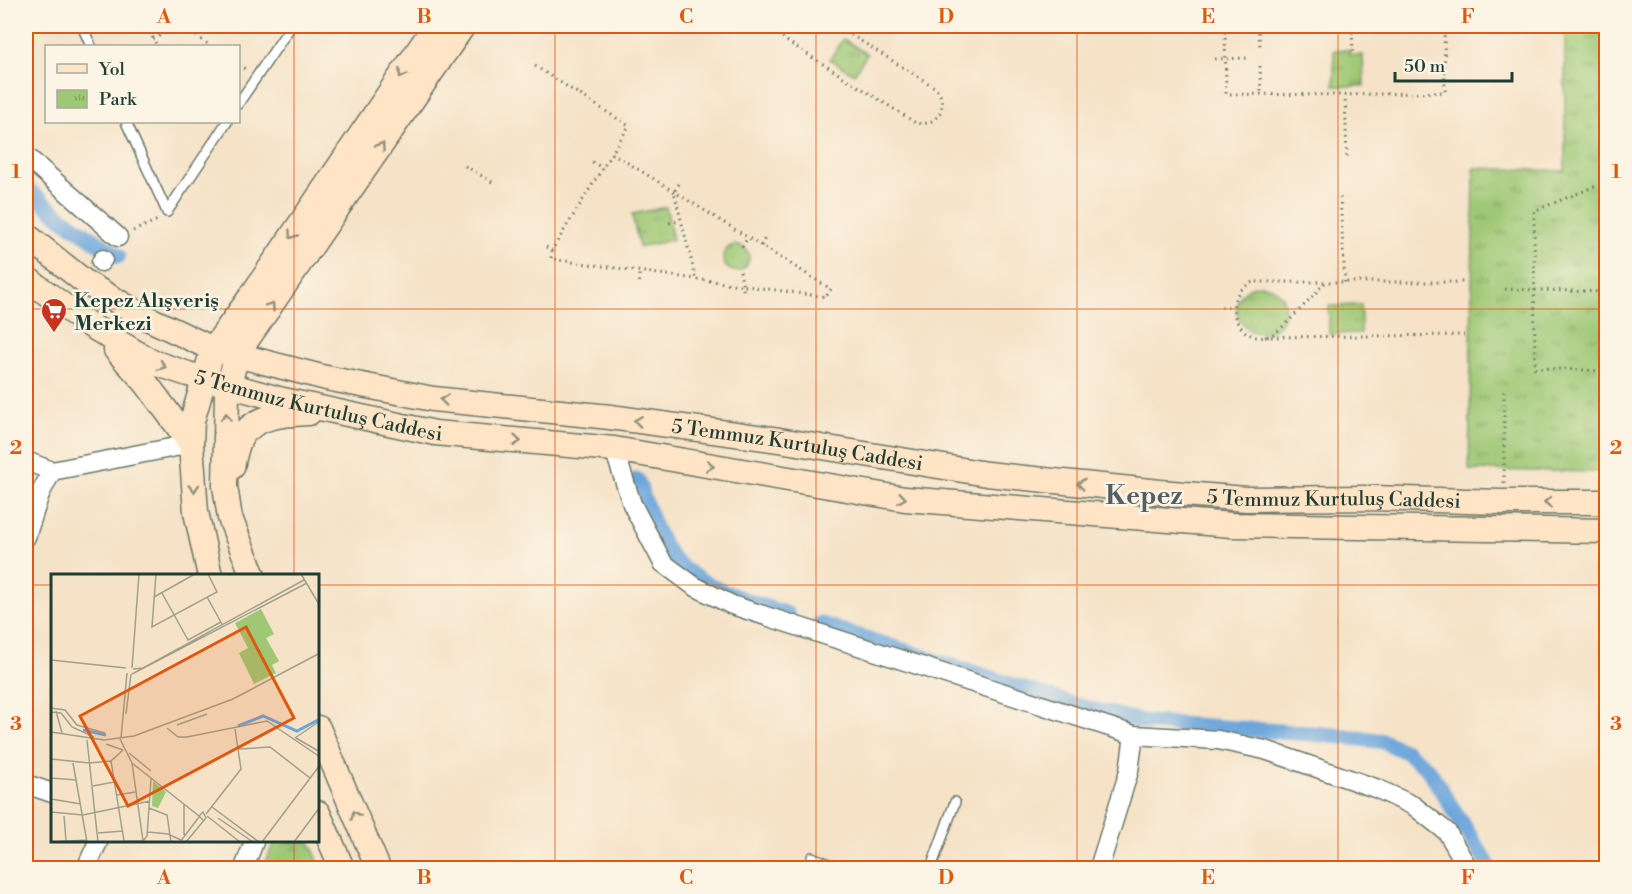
<svg xmlns="http://www.w3.org/2000/svg" width="1632" height="894" font-family="'Libre Bodoni',serif">
<defs>
<pattern id="park-tufts" width="24" height="20" patternUnits="userSpaceOnUse" patternTransform="scale(1.5)"><rect width="24" height="20" fill="#9ec874"/><path d="M3 7l-1-3M5 7V3M7 7l1-3M15 17l-1-3M17 17v-4M19 17l1-3" fill="none" stroke="#80a460"/></pattern>
</defs>
<rect width="100%" height="100%" fill="#fcf5e5"/>
<filter id="ink" filterUnits="userSpaceOnUse"><feTurbulence type="fractalNoise" baseFrequency=".0167" numOctaves="2"/><feDisplacementMap in="SourceGraphic" scale="12" xChannelSelector="R" yChannelSelector="G"/><feConvolveMatrix kernelMatrix="1 2 1 2 8 2 1 2 1" color-interpolation-filters="sRGB"/></filter>
<filter id="wash" filterUnits="userSpaceOnUse"><feTurbulence type="fractalNoise" baseFrequency=".008" numOctaves="4" result="noise"/><feDisplacementMap in="SourceGraphic" scale="24" xChannelSelector="R" yChannelSelector="G"/><feGaussianBlur stdDeviation="1.35" result="paint"/><feColorMatrix in="noise" values="0 0 0 0 0 0 0 0 0 0 0 0 0 0 0 0 0 1.4 0 .05"/><feComposite in="paint" operator="in"/></filter>
<g filter="url(#wash)">
<rect width="100%" height="100%" fill="#f5e2c7"/>
<!-- park -->
<g fill="url(#park-tufts)" stroke="#5e8254" stroke-width="1.5">
<path d="M1565,26H1606V472L1469,470L1474,168L1565,171Z"/>
<path d="M843,39L867,54L854,74L830,59Z"/>
<path d="M1350,50V55H1363L1364,86H1334V50Z"/>
<path d="M666,207L673,240L639,247L632,214Z"/>
<circle cx="736" cy="258" r="13"/>
<circle cx="1261" cy="309" r="24"/>
<path d="M1361,305V333L1329,334V306Z"/>
<path d="M275,842H310L321,868H262Z"/>
</g>
<g fill="none" stroke-linecap="round" stroke-linejoin="round">
<!-- canal -->
<g stroke="#6ba5db" stroke-width="16">
<path d="M26,188L63,219L118,256"/>
<path d="M637,480C647,506 655,538 674,560C698,587 753,603 787,614"/>
<path d="M820,624L1078,706L1145,722L1330,735L1382,741L1405,751L1428,769L1490,868"/>
</g>
</g>
</g>
<g filter="url(#ink)">
<g fill="none" stroke-linecap="round" stroke-linejoin="round">
<defs>
<g id="lane">
<path d="M82,26L91,46"/>
<path d="M238,104L291,26"/>
<path d="M126,122L167,212"/>
<path d="M167,212L227,122"/>
<path d="M812,857L839,868"/>
<path d="M931,868L955,802"/>
</g>
<g id="street">
<path d="M26,156L118,237"/>
<path d="M101,262L103,259"/>
<path d="M614,449L632,504L663,563L694,586L732,605L1134,735L1218,740L1265,750L1378,789L1414,806L1447,832L1468,868"/>
<path d="M26,461L52,471L191,444"/>
<path d="M26,537L40,494L52,471"/>
<path d="M26,784L52,793"/>
<path d="M86,868L98,842"/>
<path d="M244,868L254,842"/>
<path d="M1099,868L1129,771L1134,735"/>
</g>
<g id="secondary">
<path id="s1" d="M26,235L86,283L141,315L213,349L326,378L433,399L610,417L779,440L987,474L1160,492L1246,499L1372,498L1500,502H1606"/>
<path id="s2" d="M26,278L88,324L152,362L188,374L283,400L435,433L614,449L905,499L1232,525L1606,531"/>
<path d="M116,350L146,383L191,444"/>
<path d="M232,467C234,458 236,447 240,439C253,415 286,414 309,413"/>
<path d="M210,576L196,512L191,444L192,421L213,349L250,298L435,26"/>
<path d="M253,576L230,518L225,486L227,393L237,354L463,26"/>
<path d="M318,728L378,868"/>
<path d="M318,813L342,868"/>
</g>
</defs>
<!-- lane casing -->
<use href="#lane" stroke="#6a7767" stroke-width="12"/>
<!-- street casing -->
<use href="#street" stroke="#6a7767" stroke-width="21"/>
<!-- secondary casing -->
<use href="#secondary" stroke="#6a7767" stroke-width="27"/>
<!-- path -->
<g stroke="#6a7767" stroke-width="3" stroke-dasharray="1.5 4.5" stroke-linecap="butt">
<path d="M147,26L157,46"/>
<path d="M181,26L211,46"/>
<path d="M778,26L781,35L785,40L916,123C938,127 950,105 936,88L837,26"/>
<path d="M1225,26L1226,94L1345,95L1445,92L1444,26"/>
<path d="M1258,26L1260,47"/>
<path d="M1352,26L1353,55"/>
<path d="M153,39L181,26"/>
<path d="M1215,59L1250,58"/>
<path d="M238,65L247,70"/>
<path d="M535,66L629,126C603,167 578,208 552,250L551,259L826,297L831,289L612,153"/>
<path d="M1260,66L1261,94"/>
<path d="M1345,95L1347,160"/>
<path d="M592,162L603,168"/>
<path d="M465,166L494,183"/>
<path d="M1606,182L1534,211L1535,368L1606,371"/>
<path d="M679,184L674,192L696,279"/>
<path d="M1340,197L1345,283"/>
<path d="M669,223L681,221"/>
<path d="M133,231L160,219"/>
<path d="M761,246L765,238"/>
<path d="M546,247L552,250"/>
<path d="M742,247L748,237"/>
<path d="M740,271L744,294"/>
<path d="M639,282V271"/>
<path d="M1325,283C1311,297 1290,322 1275,333C1246,353 1211,301 1253,282H1463"/>
<path d="M1505,289L1606,292"/>
<path d="M1221,307H1232"/>
<path d="M1265,337L1464,335"/>
<path d="M1504,483V387"/>
</g>
<!-- lane -->
<use href="#lane" stroke="#fff" stroke-width="9"/>
<!-- street -->
<use href="#street" stroke="#fff" stroke-width="18"/>
<!-- secondary -->
<use href="#secondary" stroke="#ffe4c6" stroke-width="24"/>
</g>
<!-- one-way arrows -->
<defs><path id="oneway-chevron" d="M-2-3.5L2.5 0L-2 3.5" fill="none" stroke-width="1.6" stroke-linecap="round" stroke-linejoin="round" transform="scale(1.5)"/></defs>
<g stroke="#8f907d">
<use href="#oneway-chevron" transform="translate(402 74) rotate(124)"/>
<use href="#oneway-chevron" transform="translate(381 146) rotate(-56)"/>
<use href="#oneway-chevron" transform="translate(292 235) rotate(124)"/>
<use href="#oneway-chevron" transform="translate(271 306) rotate(-54)"/>
<use href="#oneway-chevron" transform="translate(162 366) rotate(19)"/>
<use href="#oneway-chevron" transform="translate(444 400) rotate(-174)"/>
<use href="#oneway-chevron" transform="translate(226 417) rotate(-88)"/>
<use href="#oneway-chevron" transform="translate(638 421) rotate(-172)"/>
<use href="#oneway-chevron" transform="translate(517 441) rotate(5)"/>
<use href="#oneway-chevron" transform="translate(710 466) rotate(10)"/>
<use href="#oneway-chevron" transform="translate(1081 484) rotate(-174)"/>
<use href="#oneway-chevron" transform="translate(194 488) rotate(86)"/>
<use href="#oneway-chevron" transform="translate(902 498) rotate(8)"/>
<use href="#oneway-chevron" transform="translate(1548 502) rotate(180)"/>
<use href="#oneway-chevron" transform="translate(355 815) rotate(-113)"/>
</g>
</g>
<!-- grid -->
<path fill="none" stroke="#de580e" stroke-width="1.5" stroke-opacity="0.55" d="M294,26V576M555,26V868M816,26V868M1077,26V868M1338,26V868M26,309H1606M26,585H52M318,585H1606M294,842V868"/>
<!-- icons -->
<defs>
<symbol id="supermarket-pin" viewBox="-11 -11 22 30"><path d="M0 17L-7.5 6A9.5 9.5 0 1 1 7.5 6Z" fill="#c8321e" stroke="#fcf5e5"/><path d="M-6-5.5h2.5l.6 2H6L4.5 2H-2.5L-4.4-4H-6ZM-1.5 3.2a1.3 1.3 0 1 0 .1 0ZM3 3.2a1.3 1.3 0 1 0 .1 0Z" fill="#fff"/></symbol>
</defs>
<g fill-rule="evenodd">
<use href="#supermarket-pin" x="39" y="296" width="30" height="40"/>
</g>
<g text-anchor="middle" stroke-width="5" stroke-linejoin="round" paint-order="stroke">
<!-- poi labels -->
<g font-size="20" font-weight="bold" fill="#1f3d34" stroke="#fcf5e5" text-anchor="start">
<text x="74" y="307">Kepez Alışveriş<tspan x="74" dy="23">Merkezi</tspan></text>
</g>
<!-- street labels -->
<g font-size="20" fill="#1f3d34" stroke="#fcf5e5">
<text dy="7" stroke="none"><textPath href="#s2" startOffset="324">5 Temmuz Kurtuluş Caddesi</textPath></text>
<text dy="7" stroke="none"><textPath href="#s1" startOffset="813">5 Temmuz Kurtuluş Caddesi</textPath></text>
<text dy="7" stroke="none"><textPath href="#s1" startOffset="1353">5 Temmuz Kurtuluş Caddesi</textPath></text>
</g>
<!-- district labels -->
<g font-size="26" font-weight="bold" fill="#555d65" stroke="#fcf5e5">
<text x="1144" y="504">Kepez</text>
</g>
</g>
<!-- overview -->
<g transform="translate(51 574)">
<rect width="268" height="268" fill="#f5e2c7"/>
<path d="M210,35L223,60L215,64L228,87L221,91L225,99L203,110L188,79L197,74L184,49ZM102,207L115,218L107,234L101,232Z" fill="#9ec874"/>
<path fill="none" stroke="#6ba5db" stroke-width="3" d="M187,152L212,142L246,157L269,145M32,156L55,161"/>
<path fill="none" stroke="#9fa08c" stroke-width="1.5" d="M105,0L101,53L166,18L157,0M250,0L269,32M111,19L137,66L170,48M103,23L144,0M156,23L171,50M0,86L75,94M81,94L88,0M82,95L92,94L253,6M81,100L256,9M0,134L14,136L26,151L54,159M5,137L11,159M0,138L10,139L21,153L43,163M75,140L80,100M126,151L156,140M116,154L127,163H136L216,147L269,183M0,158L53,166L83,162L182,125L269,79M70,164L76,99M244,164L269,147M245,164L269,178M69,165L81,189L148,242M36,166L47,268M55,170L72,176M188,175L219,173L259,204M78,179L100,197M0,185L38,189L60,187L72,176M60,187L73,267M22,189L36,268M0,204L25,206M42,212L63,208M66,221L84,218M0,225L30,230M133,230V261M161,233L208,268M98,234L116,241L120,268M0,238L32,241L99,227M155,240L190,195L184,155M13,242L15,267M156,242L189,268M167,244L202,268M97,258L117,260L130,266M47,259L72,257M92,267L96,262L100,205M0,268L36,266M53,268L92,267L81,189M129,268L148,243M135,268L155,244L152,238L148,242L152,246M211,268L269,191M243,268L269,233"/>
<path fill="#de580e" fill-opacity="0.15" stroke="#de580e" stroke-width="3" d="M195,53L243,144L77,232L29,142Z"/>
<rect width="268" height="268" fill="none" stroke="#1f3d34" stroke-width="3"/>
</g>
<!-- margin -->
<rect width="1632" height="894" fill="none" stroke="#fcf5e5" stroke-width="66"/>
<!-- legend -->
<rect x="45" y="45" width="195" height="78" fill="#fcf5e5" stroke="#a4ab9e" stroke-width="1.5"/>
<rect x="57" y="64" width="30" height="9" fill="#ffe4c6" stroke="#a4ab9e" stroke-width="1.5"/>
<text x="99" y="75" font-size="18" fill="#1f3d34">Yol</text>
<rect x="57" y="90" width="30" height="18" fill="url(#park-tufts)" stroke="#a4ab9e" stroke-width="1.5"/>
<text x="99" y="105" font-size="18" fill="#1f3d34">Park</text>
<!-- scale -->
<path d="M1395 72v9h117v-9" fill="none" stroke="#1f3d34" stroke-width="3"/>
<text x="1404" y="72" font-size="18" fill="#1f3d34" stroke="#fcf5e5" stroke-width="4.5" paint-order="stroke">50 m</text>
<rect x="33" y="33" width="1566" height="828" fill="none" stroke="#de580e" stroke-width="2"/>
<g font-size="20" text-anchor="middle" font-weight="bold" fill="#de580e">
<text x="164" y="23">A</text>
<text x="424" y="23">B</text>
<text x="686" y="23">C</text>
<text x="946" y="23">D</text>
<text x="1208" y="23">E</text>
<text x="1468" y="23">F</text>
<text x="16" y="178">1</text>
<text x="1616" y="178">1</text>
<text x="16" y="454">2</text>
<text x="1616" y="454">2</text>
<text x="16" y="730">3</text>
<text x="1616" y="730">3</text>
<text x="164" y="884">A</text>
<text x="424" y="884">B</text>
<text x="686" y="884">C</text>
<text x="946" y="884">D</text>
<text x="1208" y="884">E</text>
<text x="1468" y="884">F</text>
</g>
</svg>
